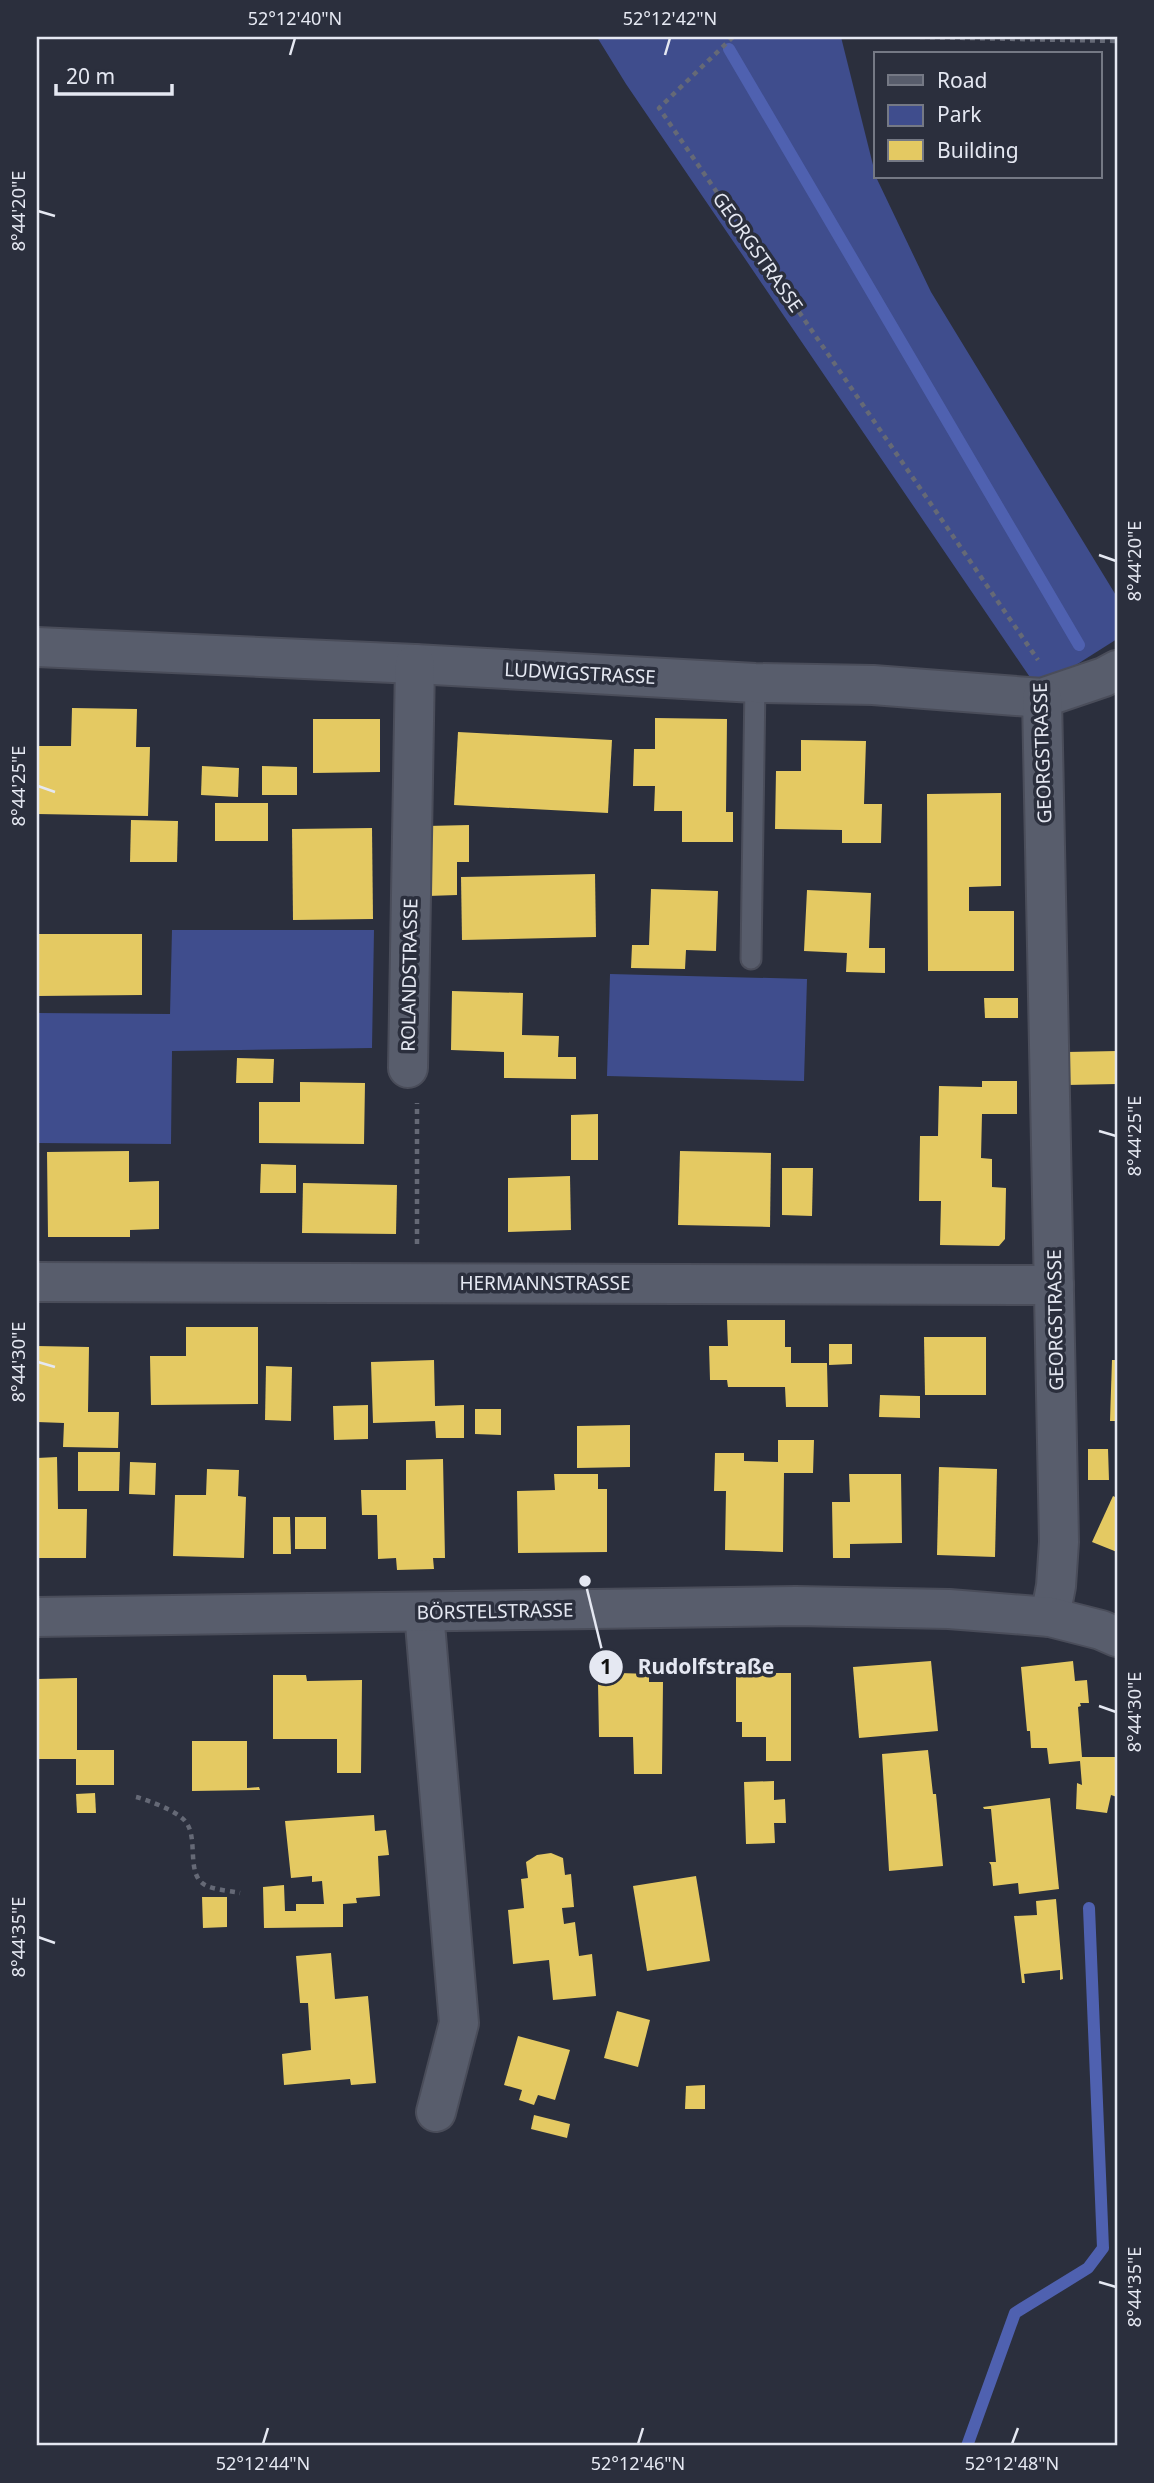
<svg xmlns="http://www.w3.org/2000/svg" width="1154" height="2483" font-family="'Noto Sans',sans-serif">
<rect width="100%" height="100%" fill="#2b2f3d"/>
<!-- green -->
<g fill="#3f4d8d">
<path d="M597,37H841L876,177L931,292L1117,597V639L1038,689L626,84Z"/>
<path d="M172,930H374L372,1048L172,1051L171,1144L37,1143V1013L170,1014Z"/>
<path d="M610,974L807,979L804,1081L607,1076Z"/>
</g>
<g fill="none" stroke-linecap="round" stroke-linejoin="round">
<!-- stream -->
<g stroke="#4f61b0" stroke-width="12">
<path d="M729,49L1079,645"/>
<path d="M967,2446L1015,2313L1088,2268L1103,2248L1089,1908"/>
</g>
</g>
<!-- building -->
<g fill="#e4c962">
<path d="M72,708L137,709L136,747H150L148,816L37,814V746H71Z"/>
<path d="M655,718L727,719L726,812H733V842H682V811H654L655,786H633L634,749H655Z"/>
<path d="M313,719H380V772L313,773Z"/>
<path d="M458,732L612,740L608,813L454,805Z"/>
<path d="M801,740L866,741L864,804H882L881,843H842V830L775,829L776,771H801Z"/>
<path d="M202,766L239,768L238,797L201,795Z"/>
<path d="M262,766L297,767V795H262Z"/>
<path d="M1001,793V886L969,887V911H1014V971H928L927,794Z"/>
<rect x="215" y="803" width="53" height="38"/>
<path d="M131,820L178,821L177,862H130Z"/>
<path d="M469,825V862H457V895L428,896L427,826Z"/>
<path d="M372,828L373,919L293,920L292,829Z"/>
<path d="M595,874L596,937L462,940L461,877Z"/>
<path d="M651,889L718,891L716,951L686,950L685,969L631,968L632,945H649Z"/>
<path d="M807,890L871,893L869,948H885V973L846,972L847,953L804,951Z"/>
<path d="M37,934H142V995L37,996Z"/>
<path d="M452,991L523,993L522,1035L559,1036L558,1057H576V1079L504,1078V1052L451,1050Z"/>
<path d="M984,998H1018V1018H985Z"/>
<path d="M1117,1051V1084L1067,1085V1052Z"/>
<path d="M237,1058L274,1059L273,1083H236Z"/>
<path d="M982,1081H1017V1114H982L981,1158L992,1159V1187L1006,1188L1005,1239L999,1246L940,1245L941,1201H919L920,1136H938L939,1086L982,1087Z"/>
<path d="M300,1082L365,1083L364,1144L259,1143V1102H300Z"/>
<path d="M598,1114V1160H571V1115Z"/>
<path d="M129,1151V1182L159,1181V1229L130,1230V1237H48L47,1152Z"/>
<path d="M680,1151L771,1153L770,1227L678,1225Z"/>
<path d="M261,1164L296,1165V1193H260Z"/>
<path d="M782,1168H813L812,1216L782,1215Z"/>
<path d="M570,1176L571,1230L508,1232V1178Z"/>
<path d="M303,1183L397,1185L396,1234L302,1233Z"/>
<path d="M727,1320H785V1347H791V1363H827L828,1407H786L785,1387H728L727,1380H710L709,1346H728Z"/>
<path d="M186,1327H258V1404L151,1405L150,1356H186Z"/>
<path d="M924,1337H986V1395H925Z"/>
<path d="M829,1344H852V1364L829,1365Z"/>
<path d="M37,1346L89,1347L88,1412H119L118,1448L63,1447L64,1423L37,1422Z"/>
<path d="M434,1360L435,1406L464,1405V1438H436L435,1421L373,1423L371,1362Z"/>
<path d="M1112,1360H1117V1421H1110Z"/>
<path d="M266,1366L292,1367L291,1421L265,1420Z"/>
<path d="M880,1395L920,1396V1418L879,1417Z"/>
<path d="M368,1405V1439L334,1440L333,1406Z"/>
<path d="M475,1409H501V1435L475,1434Z"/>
<path d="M630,1425V1467L577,1468V1426Z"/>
<path d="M778,1440H814L813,1473H784L783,1552L725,1550L726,1491H714L715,1453H744V1461L778,1462Z"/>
<path d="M1088,1449H1108L1109,1480H1088Z"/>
<path d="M78,1452H120L119,1491H78Z"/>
<path d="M57,1457L58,1509H87L86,1558H37V1458Z"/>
<path d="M443,1459L445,1558H433L434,1569L397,1570L396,1558L378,1559L377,1515H362L361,1490H406V1460Z"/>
<path d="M130,1462L156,1463L155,1495L129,1494Z"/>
<path d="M939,1467L997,1469L995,1557L937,1555Z"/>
<path d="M207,1469L239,1470L238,1496L246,1497L244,1558L173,1556L175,1495H206Z"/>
<path d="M554,1474H598V1489H607V1552L518,1553L517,1491L555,1490Z"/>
<path d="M849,1474H901L902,1543L850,1544V1558H833L832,1502H850Z"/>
<path d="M1113,1496L1117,1498V1552L1092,1542Z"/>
<path d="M273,1517H290L291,1554H273Z"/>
<rect x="295" y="1517" width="31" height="32"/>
<path d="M931,1661L938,1731L859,1738L853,1667Z"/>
<path d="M1073,1661L1075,1681L1087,1680L1089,1703H1080L1081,1706L1078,1707L1082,1757H1117V1797L1111,1795L1107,1813L1076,1809L1077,1783L1082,1785L1080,1761L1049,1764L1047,1748H1031L1030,1731H1027L1021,1667Z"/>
<path d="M620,1673L649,1674V1682H663L662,1774H634L633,1737H599L598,1683H614V1676H620Z"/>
<path d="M736,1673H791V1761H766V1737H742V1722H736Z"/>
<path d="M273,1675H306L307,1681L362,1680L361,1773H337V1739H273Z"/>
<path d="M77,1678V1750H114V1785H76V1759H37V1679Z"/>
<path d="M192,1741H247V1788L259,1787L260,1790L192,1791Z"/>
<path d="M928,1750L933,1794H936L943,1866L889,1871L882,1754Z"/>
<path d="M774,1781V1800L785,1799L786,1823H774L775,1843L746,1844L744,1782Z"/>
<path d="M95,1793L96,1813H77L76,1794Z"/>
<path d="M1050,1798L1059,1889L1019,1894L1018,1883L993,1886L991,1865L989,1862H996L991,1809H984L983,1807Z"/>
<path d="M374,1815L375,1831L386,1830L389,1855L378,1856L380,1896L356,1898L357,1903L343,1904V1927L264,1928L263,1887L284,1885L285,1911H296V1904H324L322,1881L312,1882V1876L291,1878L285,1821Z"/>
<path d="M551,1853L563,1858L565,1875L571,1874L574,1907L562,1908L564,1924L575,1922L579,1956L592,1954L596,1996L553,2000L549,1960L513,1964L508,1910L524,1908L521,1879L528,1878L526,1862L537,1855Z"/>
<path d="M696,1876L710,1961L647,1971L633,1886Z"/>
<path d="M202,1897H227V1927L203,1928Z"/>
<path d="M1056,1899L1063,1979L1060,1980V1970L1024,1974L1025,1983H1022L1014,1916L1037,1915L1036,1901Z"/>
<path d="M331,1953L335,1999L368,1996L376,2083L351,2085L350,2079L284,2085L282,2054L311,2050L308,2003H300L296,1956Z"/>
<path d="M617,2011L650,2020L638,2067L604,2058Z"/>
<path d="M518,2036L570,2050L555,2100L538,2095L534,2105L519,2100L522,2090L504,2085Z"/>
<path d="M705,2085V2109H685L686,2086Z"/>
<path d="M534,2115L570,2124L567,2138L531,2129Z"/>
</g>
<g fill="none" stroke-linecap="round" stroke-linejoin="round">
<defs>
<path id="service" d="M751,959L755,683"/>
<g id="minor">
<path d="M37,647L415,664L755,683L873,685L1042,698L1104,677L1117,670"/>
<path d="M1042,698L1059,1542L1056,1586L1050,1617"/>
<path d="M408,1068L415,664"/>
<path d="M37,1282L1054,1285"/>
<path d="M424,1612L459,2023L436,2112"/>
</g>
<path id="tertiary" d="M37,1617L796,1606L949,1609L1050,1617L1101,1630L1117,1637"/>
</defs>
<!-- service casing -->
<use href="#service" stroke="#4a4d5a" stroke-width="23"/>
<!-- minor casing -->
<use href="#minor" stroke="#4a4d5a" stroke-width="42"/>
<!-- tertiary casing -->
<use href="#tertiary" stroke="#4a4d5a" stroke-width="42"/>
<!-- path -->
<g stroke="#656976" stroke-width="4.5" stroke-dasharray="5 5" stroke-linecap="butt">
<path d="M733,37L659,108L1038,660"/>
<path d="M920,37L1117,41"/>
<path d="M417,1244V1103"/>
<path d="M136,1797C148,1800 177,1811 185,1821C200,1838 184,1876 207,1886C217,1890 230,1891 240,1893"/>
</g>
<!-- service -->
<use href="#service" stroke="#585d6c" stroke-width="19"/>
<!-- minor -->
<use href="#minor" stroke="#585d6c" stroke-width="38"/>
<!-- tertiary -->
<use href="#tertiary" stroke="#585d6c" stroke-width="38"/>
</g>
<!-- ticks -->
<path fill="none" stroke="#e5e8f2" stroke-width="2.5" d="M290,55L295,38M665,55L670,38M38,211L55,216M1099,555L1116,561M38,786L55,792M1099,1131L1116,1136M38,1362L55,1367M1099,1706L1116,1712M38,1937L55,1943M1099,2282L1116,2287M263,2444L268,2428M638,2444L643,2428M1012,2444L1018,2428"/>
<g text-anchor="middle" stroke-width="7" stroke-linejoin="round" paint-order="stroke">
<!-- street labels -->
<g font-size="19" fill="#e5e8f2" stroke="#2b2f3d">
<text transform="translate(758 252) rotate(55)" y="7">GEORGSTRASSE</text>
<text transform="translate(580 673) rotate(3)" y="7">LUDWIGSTRASSE</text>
<text transform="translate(1042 753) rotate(-92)" y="7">GEORGSTRASSE</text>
<text transform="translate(409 975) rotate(-89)" y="7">ROLANDSTRASSE</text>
<text x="545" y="1290">HERMANNSTRASSE</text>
<text transform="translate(1055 1320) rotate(-91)" y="7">GEORGSTRASSE</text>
<text transform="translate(495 1611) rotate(-1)" y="7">BÖRSTELSTRASSE</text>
</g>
</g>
<!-- callouts -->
<path fill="none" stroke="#e5e8f2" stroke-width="2.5" d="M585 1581L606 1667"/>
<g fill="#e5e8f2" stroke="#2b2f3d" stroke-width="2.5">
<circle cx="585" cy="1581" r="7"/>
<circle cx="606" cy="1667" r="18"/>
</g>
<g font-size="21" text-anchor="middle" font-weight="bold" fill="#111">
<text x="606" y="1674">1</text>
</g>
<g font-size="21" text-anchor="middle" font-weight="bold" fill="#e5e8f2" stroke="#2b2f3d" stroke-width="7" stroke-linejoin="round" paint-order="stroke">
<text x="706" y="1674">Rudolfstraße</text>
</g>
<!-- border -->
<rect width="1154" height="2483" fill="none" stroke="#2b2f3d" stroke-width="77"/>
<!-- legend -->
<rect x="874" y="52" width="228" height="126" fill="#2b2f3d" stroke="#757985" stroke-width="2"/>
<rect x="888" y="75" width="35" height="10" fill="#585d6c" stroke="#757985" stroke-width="2"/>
<text x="937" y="88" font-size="21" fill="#e5e8f2">Road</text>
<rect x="888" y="105" width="35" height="21" fill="#3f4d8d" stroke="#757985" stroke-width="2"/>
<text x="937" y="122" font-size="21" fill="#e5e8f2">Park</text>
<rect x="888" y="140" width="35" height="21" fill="#e4c962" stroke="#757985" stroke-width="2"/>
<text x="937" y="158" font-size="21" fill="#e5e8f2">Building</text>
<!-- scale -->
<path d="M56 84v10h116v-10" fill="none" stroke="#e5e8f2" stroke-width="3.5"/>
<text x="66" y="84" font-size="21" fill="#e5e8f2" stroke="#2b2f3d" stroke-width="5" paint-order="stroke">20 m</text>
<rect x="38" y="38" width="1078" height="2406" fill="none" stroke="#e5e8f2" stroke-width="2.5"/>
<g font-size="18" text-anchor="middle" fill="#e5e8f2">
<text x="295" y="25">52°12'40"N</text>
<text x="670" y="25">52°12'42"N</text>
<text transform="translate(19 211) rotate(-90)" y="6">8°44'20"E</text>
<text transform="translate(1135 561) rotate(-90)" y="6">8°44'20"E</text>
<text transform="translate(19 786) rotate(-90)" y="6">8°44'25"E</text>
<text transform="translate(1135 1136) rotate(-90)" y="6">8°44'25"E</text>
<text transform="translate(19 1362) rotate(-90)" y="6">8°44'30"E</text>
<text transform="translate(1135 1712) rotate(-90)" y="6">8°44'30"E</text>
<text transform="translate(19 1937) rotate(-90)" y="6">8°44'35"E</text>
<text transform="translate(1135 2287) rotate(-90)" y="6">8°44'35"E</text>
<text x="263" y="2470">52°12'44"N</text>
<text x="638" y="2470">52°12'46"N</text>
<text x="1012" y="2470">52°12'48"N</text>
</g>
</svg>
